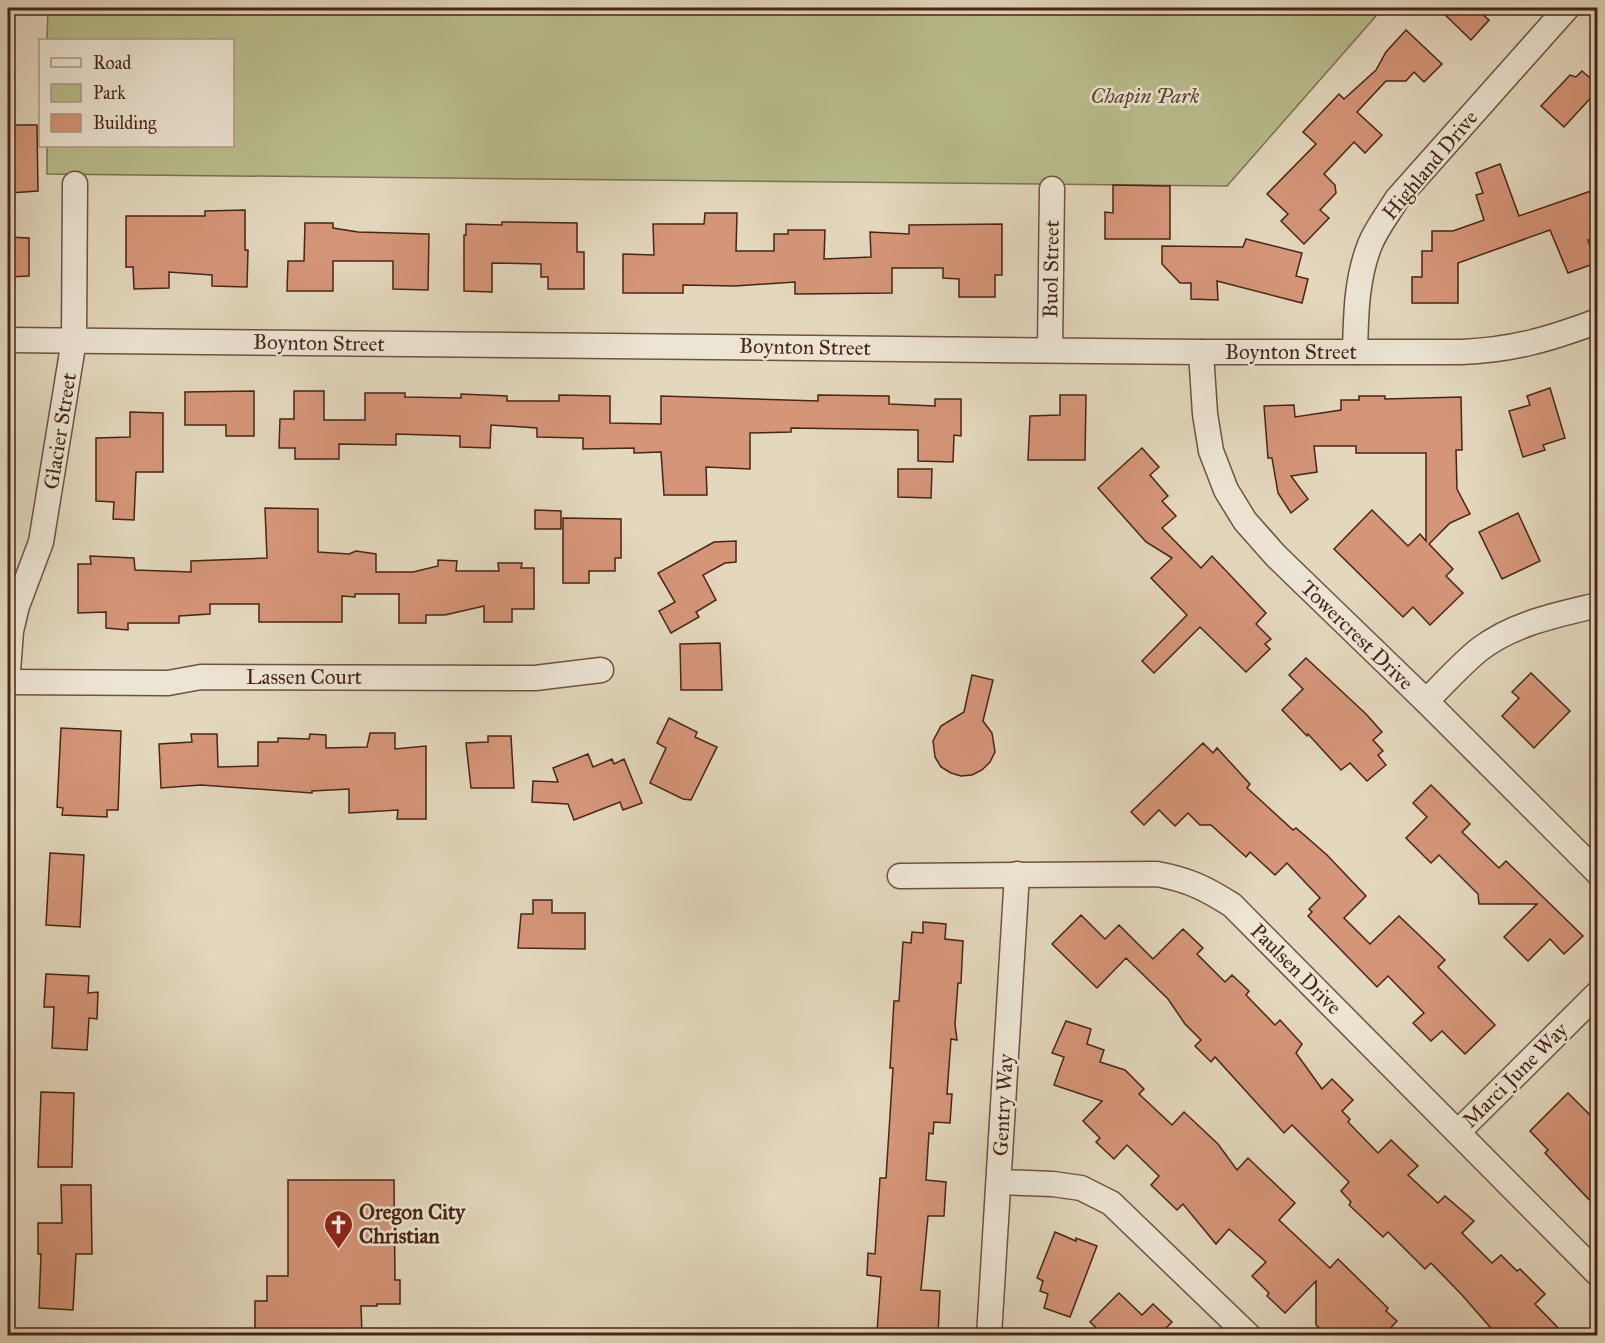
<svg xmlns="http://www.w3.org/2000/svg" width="1605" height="1343" font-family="'IM FELL Great Primer',serif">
<rect width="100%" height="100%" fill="#e3d7bd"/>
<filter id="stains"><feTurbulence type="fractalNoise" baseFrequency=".00333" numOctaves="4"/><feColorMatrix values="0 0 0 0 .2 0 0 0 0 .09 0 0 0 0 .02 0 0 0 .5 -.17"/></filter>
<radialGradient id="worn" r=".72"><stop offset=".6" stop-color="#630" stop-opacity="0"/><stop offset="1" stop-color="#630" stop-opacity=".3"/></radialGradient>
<!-- green -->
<path fill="#b9bd8d" stroke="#807152" stroke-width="1.5" d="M48,8H1383L1227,186L47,174V146H232V40H47Z"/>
<!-- building -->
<g fill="#d59579" stroke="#482516" stroke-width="1.5">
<path d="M1438,8H1475L1489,20L1471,40Z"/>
<path d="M1406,30L1442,64L1424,82L1414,72L1406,81H1386L1357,112L1382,135L1365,153L1354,142L1324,174L1335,185L1336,193L1320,210L1329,218L1304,244L1281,221L1288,214L1267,194L1316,144L1303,132L1339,94L1344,99L1376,70L1386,52Z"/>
<path d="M1582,71L1598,85V90L1564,127L1541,106L1570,75L1576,77Z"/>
<path d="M9,125H37L38,191L10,193Z"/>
<path d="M1500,164L1519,216L1591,191L1598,209V237L1588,240L1596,263L1568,273L1550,230L1458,263V303H1412V277H1422V251H1432V231H1453L1484,220L1476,195L1483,193L1476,173Z"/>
<path d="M1113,185L1170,186V239H1105V212L1113,213Z"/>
<path d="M245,210V250H248L247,287L212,286V275L169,272V288L134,289L133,267H126V216H205V211Z"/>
<path d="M705,213H737L736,251H774V234H788V230H825L824,259L871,257L870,232L909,234V225L1002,224V275H995V297H959V279L943,278V268H892V293L795,294V282L735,286L683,285V293H623V254L654,255L653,224H704Z"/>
<path d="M502,222L577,223V252H584V289H548V277H541V264L492,263V292L464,291V235H466V224L502,225Z"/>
<path d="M305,223H333V228L358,232L429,234L428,290L393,289V261H333V291H287L288,261H304Z"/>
<path d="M8,237L29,238V276L8,277Z"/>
<path d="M1246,239L1302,253L1296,276L1308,279L1302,303L1217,281L1218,300L1191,299V283H1180L1162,264V246L1243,247Z"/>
<path d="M1550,388L1565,438L1543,445L1545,450L1523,457L1509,411L1530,405L1527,396Z"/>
<path d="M254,391V436H226V425H185V392Z"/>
<path d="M294,391H324V420H365V393H405V397L461,398V394L507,396V401H559V395L610,396V423L661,424V396L818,401V395L889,396V404L935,406V399H961V436L954,435L953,462L918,461V430L791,428V432L750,433V469L706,467L707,495H664L661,452L634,453V448L583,449V438L537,437V428L491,425L490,448L460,447V436L396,434V445L339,444V459H295V448H279L280,419H294Z"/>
<path d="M1060,395H1086L1085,460H1028L1030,416L1060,415Z"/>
<path d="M1359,396H1385V399L1461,397L1462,450H1456L1457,489L1470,514L1450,523L1429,544L1453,569L1446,576L1463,593L1430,625L1413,607L1403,617L1334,549L1372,510L1408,546L1420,534L1426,541V453H1356V446H1314L1317,472L1291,476L1308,499L1291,513L1278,493L1272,458H1268L1264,406L1294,405L1295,417L1341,410V400H1359Z"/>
<path d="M130,412L163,413V472H136L134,520L113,519L114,502L96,501V438L130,437Z"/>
<path d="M1142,448L1159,467L1150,475L1168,496L1162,501L1176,516L1162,528L1201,568L1212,556L1266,613L1256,624L1271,639L1265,644L1270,649L1246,672L1200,627L1154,673L1142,661L1187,615L1151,578L1172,558L1146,542L1098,488Z"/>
<path d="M898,469H932L931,498L898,497Z"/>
<path d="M265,508L318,509V552L349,554L356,551L376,554V572H413L438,566V560L457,561L456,571H499L498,563H522L521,568H534V609H512V622H484V606L445,615H426V623H399V594H355V597L342,596V622H259V604H210V614L179,616V623H128V630L106,628V612L78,613V564H91L90,556L134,558L135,570L191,572V561L267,558Z"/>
<path d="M535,510L561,511V529H535Z"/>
<path d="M1518,513L1540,561L1502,579L1479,532Z"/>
<path d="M563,518L621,519V558H615V571H589V583H563Z"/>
<path d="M736,541V562L725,563L703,575L716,600L696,612L699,617L671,633L659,611L675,602L658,573L714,542Z"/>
<path d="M720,643L722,690H681L680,644Z"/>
<path d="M1306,658L1366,714L1382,732L1373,740L1383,751L1378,755L1386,765L1367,781L1350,763L1341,770L1308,734L1307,736L1282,710L1303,689L1289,675Z"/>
<path d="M1531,673L1570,711L1534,748L1502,716L1519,698L1512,692Z"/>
<path d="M972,675L993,680L983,721L992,733L995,752L990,762L982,770L972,775L961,776L951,773L941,767L935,757L933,741L941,726L964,712Z"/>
<path d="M669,718L697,732L695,737L717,747L691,800L683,799L650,783L666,748L657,743Z"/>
<path d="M61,728L121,731L118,810H107V817L62,815L63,808L57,807Z"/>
<path d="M370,733H395V749L426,746V819H397L398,810L349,813V789L312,791V793L201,785L161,788L159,744L192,742L191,734H217L218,767L258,766V742H278V738L309,739L310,734L326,735V748L367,747Z"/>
<path d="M488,736H511L514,788H471L466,743L488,742Z"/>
<path d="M1203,743L1213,753L1217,748L1250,784L1247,788L1293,830L1296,828L1327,855L1366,896L1344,918L1370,944L1399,916L1445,960L1438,967L1495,1025L1465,1054L1442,1031L1431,1041L1413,1023L1424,1013L1388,976L1377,987L1308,916L1312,912L1309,909L1320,898L1287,863L1275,875L1250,852L1246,857L1211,825H1200L1188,813L1175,826L1159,810L1144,825L1131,812Z"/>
<path d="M588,754L593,767L612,759L614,764L624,759L642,803L623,810L620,802L574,820L568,804L532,802L533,781L558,782L553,768Z"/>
<path d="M1431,785L1470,824L1462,832L1499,868L1506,861L1583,936L1564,954L1550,939L1528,961L1504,937L1537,904H1479L1478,894L1439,855L1431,863L1406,838L1427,817L1413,803Z"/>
<path d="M50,853L84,855L80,927L46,925Z"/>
<path d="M533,900H552V913H585V949L518,948L521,914H533Z"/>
<path d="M1081,915L1105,939L1119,925L1153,959L1183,929L1203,948L1197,954L1225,982L1232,975L1249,991L1246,995L1275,1025L1280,1020L1302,1044L1296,1053L1322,1089L1332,1079L1353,1100L1342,1111L1350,1119L1348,1122L1378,1153L1391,1140L1418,1166L1408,1175L1438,1203L1445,1196L1474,1221L1462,1233L1492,1263L1501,1255L1517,1271L1520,1269L1545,1294L1535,1304L1565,1335H1497L1462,1295L1431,1263L1425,1269L1388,1232L1383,1237L1349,1205L1351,1202L1341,1191L1349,1182L1292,1125L1284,1133L1215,1057L1211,1062L1195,1046L1201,1040L1185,1024L1168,999L1126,958L1097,988L1052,944Z"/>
<path d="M923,922L946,924L945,939L963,941L961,983H958L955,1024L957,1040L951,1039L947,1094H952L950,1123L934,1122L933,1134L929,1133L926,1180L946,1182L944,1216H928L921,1290L940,1291L938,1335L877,1332L881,1277L867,1275L868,1253L875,1254L880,1178H886L893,1068H890L894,1001H899L903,942L911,943L912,932L923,933Z"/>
<path d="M46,974L89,976L88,993L98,992L97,1019L89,1018L87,1050L52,1048L54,1007H44Z"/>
<path d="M1066,1021L1091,1029L1087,1044L1104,1050L1100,1062L1125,1070L1144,1089L1139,1094L1172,1125L1184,1112L1218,1144L1237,1170L1248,1158L1295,1203L1279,1220L1330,1268L1338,1259L1388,1308L1386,1311L1397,1321L1384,1335H1327L1316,1325V1281L1285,1313L1267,1296L1269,1293L1252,1276L1266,1262L1229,1229L1216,1244L1183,1204L1177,1210L1151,1185L1159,1176L1127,1145L1114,1159L1096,1142L1100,1138L1083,1121L1102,1101L1054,1085L1064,1057L1052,1053Z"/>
<path d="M41,1092L74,1093L72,1167H38Z"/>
<path d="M1568,1093L1598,1123V1209L1545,1153L1548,1150L1530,1131Z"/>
<path d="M288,1180H394L395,1280H400V1304H377V1306H361L362,1335H255V1301H267V1276H288Z"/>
<path d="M61,1185H91L92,1254H76L73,1310L39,1308L41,1254H38V1223H62Z"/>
<path d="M1055,1232L1076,1241V1238L1097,1246L1070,1317L1044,1308L1048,1294L1040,1291L1043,1281L1037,1278Z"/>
<path d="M1119,1293L1142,1315L1153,1304L1172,1322L1161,1333L1163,1335H1104L1090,1322Z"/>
</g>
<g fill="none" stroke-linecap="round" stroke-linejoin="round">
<defs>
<g id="street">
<path d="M8,340L1201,352H1461C1513,350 1550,339 1598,321"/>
<path d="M1050,350L1052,189"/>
<path d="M1201,352L1205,414L1211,451L1226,490L1245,521L1276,556L1426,701L1598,873"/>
<path d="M1355,352C1356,317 1356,281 1369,247C1375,230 1388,214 1397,199L1567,8"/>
<path d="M8,671L11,631L17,606L41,542L74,340L75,184"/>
<path d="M8,682L168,683L201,677L535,678L601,670"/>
<path d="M1426,701C1444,684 1461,664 1480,649C1514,623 1557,615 1598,605"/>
<path d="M900,876L1157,874C1189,880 1205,888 1232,905L1598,1274"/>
<path d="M1458,1132L1598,993"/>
<path d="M999,1182L1053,1184L1081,1188L1111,1203L1249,1336"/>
<path d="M989,1336L1017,874"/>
</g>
</defs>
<!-- street casing -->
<use href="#street" stroke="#6f5240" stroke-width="27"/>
<!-- street -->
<use href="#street" stroke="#ede5d4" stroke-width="24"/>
</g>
<!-- icons -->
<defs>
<symbol id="church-pin" viewBox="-11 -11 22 30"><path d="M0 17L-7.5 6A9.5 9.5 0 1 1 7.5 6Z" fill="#8f2418" stroke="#ede5d4"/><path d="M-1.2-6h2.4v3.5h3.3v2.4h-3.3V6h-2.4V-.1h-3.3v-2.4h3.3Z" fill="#fff"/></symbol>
</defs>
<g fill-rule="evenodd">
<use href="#church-pin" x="322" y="1208" width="33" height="45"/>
</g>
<g text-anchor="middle" stroke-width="5" stroke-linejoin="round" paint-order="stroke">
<!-- park labels -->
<g font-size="21" font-style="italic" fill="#5f432e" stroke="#ede5d4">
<text x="1145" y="103">Chapin Park</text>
</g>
<!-- street labels -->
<g font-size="21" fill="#482516" stroke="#ede5d4">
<text transform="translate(1430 165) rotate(-50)" y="7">Highland Drive</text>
<text transform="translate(1051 269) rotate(-89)" y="7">Buol Street</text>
<text transform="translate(319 343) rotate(1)" y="7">Boynton Street</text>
<text transform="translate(805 347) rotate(1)" y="7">Boynton Street</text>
<text x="1291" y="359">Boynton Street</text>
<text transform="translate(60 431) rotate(-81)" y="7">Glacier Street</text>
<text transform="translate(1357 635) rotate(44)" y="7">Towercrest Drive</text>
<text x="304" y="684">Lassen Court</text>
<text transform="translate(1296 969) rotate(45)" y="7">Paulsen Drive</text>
<text transform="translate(1515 1075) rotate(-45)" y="7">Marci June Way</text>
<text transform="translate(1003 1105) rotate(-87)" y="7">Gentry Way</text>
</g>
<!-- poi labels -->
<g font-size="21" font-weight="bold" fill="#482516" stroke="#ede5d4" text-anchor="start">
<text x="359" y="1219">Oregon City<tspan x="359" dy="24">Christian</tspan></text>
</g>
</g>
<!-- margin -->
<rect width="1605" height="1343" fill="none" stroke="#e3d7bd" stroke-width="30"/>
<rect x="9" y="9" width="1587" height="1325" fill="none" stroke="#482516" stroke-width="3"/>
<rect x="15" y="15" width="1575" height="1313" fill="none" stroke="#482516" stroke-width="1.5"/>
<!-- legend -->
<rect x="39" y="39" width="195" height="108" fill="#ede5d4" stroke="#ab9888" stroke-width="1.5"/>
<rect x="51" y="58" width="30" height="9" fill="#ede5d4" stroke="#ab9888" stroke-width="1.5"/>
<text x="93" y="69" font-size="18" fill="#482516">Road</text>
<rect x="51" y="84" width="30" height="18" fill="#b9bd8d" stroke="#ab9888" stroke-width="1.5"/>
<text x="93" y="99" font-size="18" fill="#482516">Park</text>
<rect x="51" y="114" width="30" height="18" fill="#d59579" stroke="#ab9888" stroke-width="1.5"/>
<text x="93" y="129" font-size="18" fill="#482516">Building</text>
<rect width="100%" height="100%" filter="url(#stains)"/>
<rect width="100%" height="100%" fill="url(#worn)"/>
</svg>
